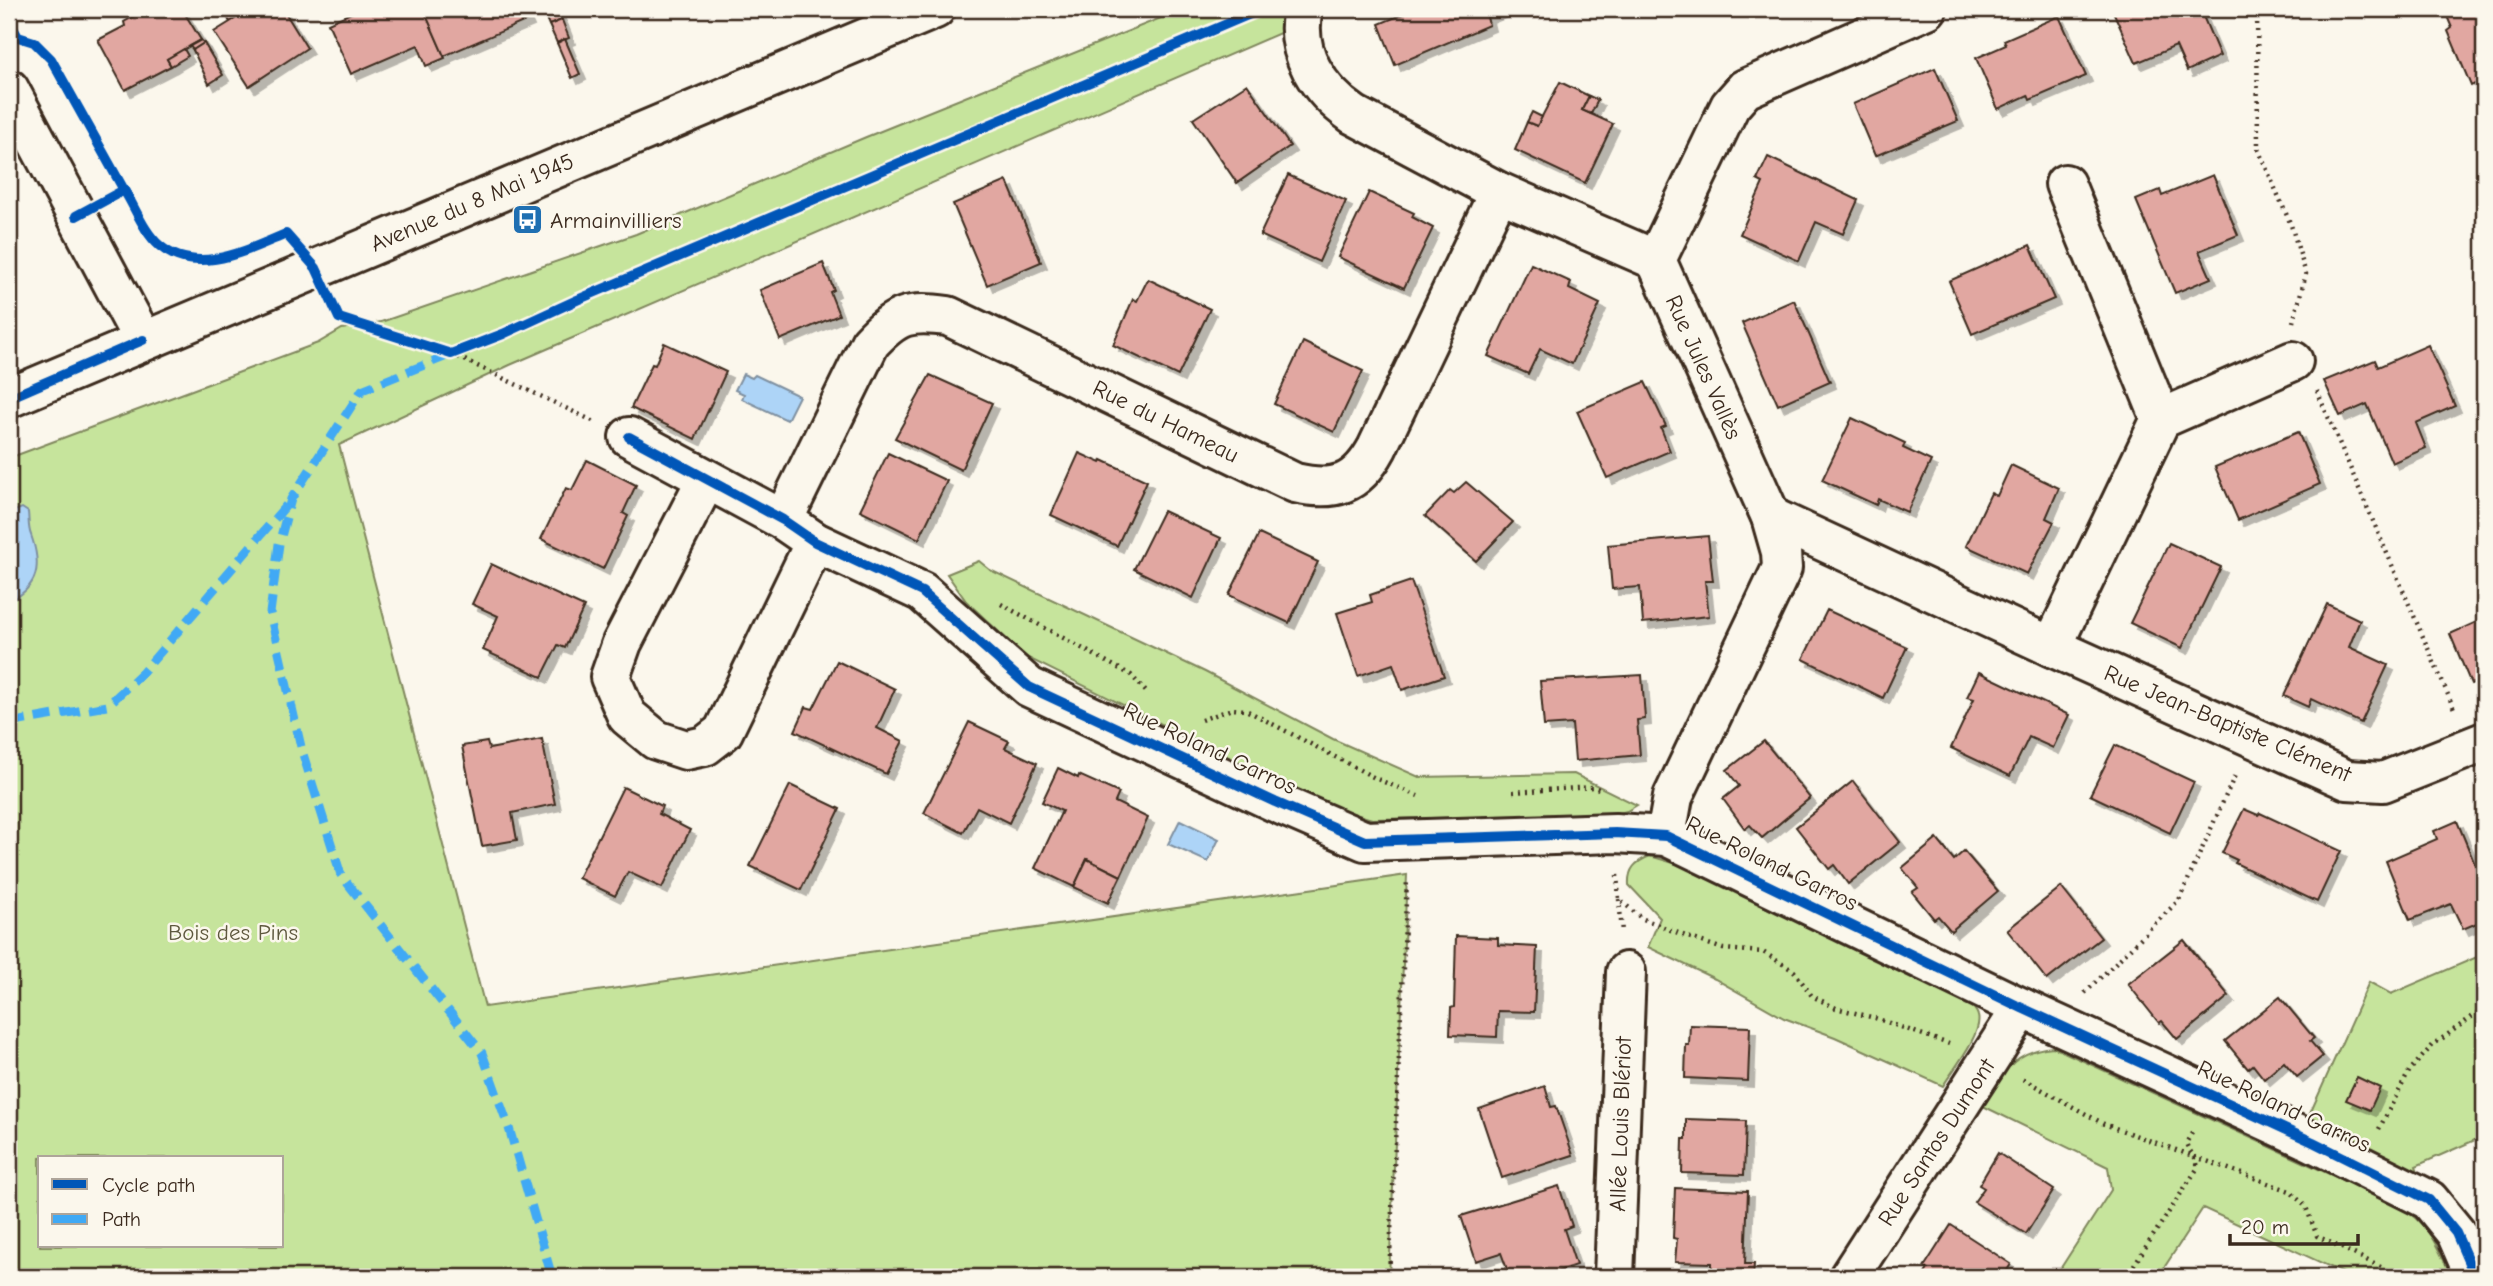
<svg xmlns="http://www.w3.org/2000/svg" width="2493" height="1286" font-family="'Comic Neue',sans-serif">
<defs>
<filter id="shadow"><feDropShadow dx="6" dy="6" stdDeviation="0" flood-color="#0004"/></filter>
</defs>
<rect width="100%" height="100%" fill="#fbf7ec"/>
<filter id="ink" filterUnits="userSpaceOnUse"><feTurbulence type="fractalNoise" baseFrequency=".0143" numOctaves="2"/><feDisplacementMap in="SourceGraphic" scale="14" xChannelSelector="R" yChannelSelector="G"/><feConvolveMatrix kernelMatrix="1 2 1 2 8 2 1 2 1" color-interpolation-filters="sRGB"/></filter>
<g filter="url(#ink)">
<!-- green -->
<g fill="#c6e49c" stroke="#80875d" stroke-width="2" fill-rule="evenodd">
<path d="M1183,9H1290L1280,33L510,365L339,445L485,1007L1407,875L1389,1277H9V458L318,343L342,329L381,322L636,234L866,137ZM40,1158H282V1246H40Z"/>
<path d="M979,561L990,570L1205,672L1333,739L1419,777L1574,774L1637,805L1627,811L1611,815L1372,819L1325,805L1026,657L966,601L947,574Z"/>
<path d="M1650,856L1684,866L1969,1002C1972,1007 1977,1011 1978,1016C1983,1033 1952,1071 1943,1086L1835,1037L1784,1018L1715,979L1648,947L1660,918L1629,885C1628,869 1635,862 1650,856Z"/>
<path d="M2484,954V1136L2416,1166L2429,1200L2300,1136L2369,982L2391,994Z"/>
<path d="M2053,1047L2399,1206C2431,1226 2436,1245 2452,1277H2352L2203,1208L2158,1277H2055L2111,1190L2108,1167L1983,1106C2004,1073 2011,1051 2053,1047Z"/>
</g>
<!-- water -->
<g fill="#add4f7" stroke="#7f90a0" stroke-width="2">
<path d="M743,374L752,378L755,375L799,396L787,420L742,399L744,394L735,390Z"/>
<path d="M22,508L28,512C29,520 28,528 31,535C42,566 39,586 9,602V513Z"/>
<path d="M1180,820L1219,839L1208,862L1168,844Z"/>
</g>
<!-- building -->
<g fill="#e1a7a1" stroke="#3b2a1e" stroke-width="2" filter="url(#shadow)">
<path d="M157,9H182L201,40L167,59L171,66L125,90L98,40L125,26L124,22L140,13L142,17Z"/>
<path d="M232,9H251L230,22L225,13Z"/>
<path d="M251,9H283L307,48L249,86L214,32Z"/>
<path d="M360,9H424L445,58L426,66L418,45L351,74L328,23Z"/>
<path d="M441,9H523L528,20L444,56L426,15Z"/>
<path d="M546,9H557L562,20L549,25L542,10Z"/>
<path d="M1415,9H1504V10L1487,17L1489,25L1395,65L1379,24Z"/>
<path d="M2112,9H2200L2220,56L2187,71L2176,46L2136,63Z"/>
<path d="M2444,9H2484V82L2483,80L2471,86L2448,31L2452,28Z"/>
<path d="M2059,16L2086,76L2030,100L2028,95L1998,109L1976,58L2006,45L2004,40Z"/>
<path d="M562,20L569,38L557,43L549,25Z"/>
<path d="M565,39L580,74L572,78L557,43Z"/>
<path d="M201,40L204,43L193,50L190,46Z"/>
<path d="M204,43L223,75L209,84L193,50Z"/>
<path d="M184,49L188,56L171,66L167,59Z"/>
<path d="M1935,68L1958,121L1875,156L1853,104Z"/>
<path d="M1560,82L1589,96L1582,110L1613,124L1585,183L1515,150L1527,122L1537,126Z"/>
<path d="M1247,84L1290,146L1237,183L1193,119Z"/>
<path d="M1589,96L1598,100L1591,114L1582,110Z"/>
<path d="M1532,112L1542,117L1537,126L1527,122Z"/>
<path d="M1768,157L1858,200L1843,234L1816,222L1799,261L1740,234L1763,183L1757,180Z"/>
<path d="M1288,175L1346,201L1319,262L1260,235Z"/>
<path d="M2213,175L2238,235L2199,251L2211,278L2175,293L2136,200L2160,190L2162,196Z"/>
<path d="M1007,181L1041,262L987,285L953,204Z"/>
<path d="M1369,192L1414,213L1412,217L1433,228L1404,288L1338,257Z"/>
<path d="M2030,245L2054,299L1972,334L1949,281Z"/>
<path d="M823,263L834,290L830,292L839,315L780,340L760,290Z"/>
<path d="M1531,264L1571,282L1569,289L1600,304L1572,364L1540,349L1528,374L1488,356Z"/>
<path d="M1148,279L1210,309L1178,376L1113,345L1133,299L1137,301Z"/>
<path d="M1794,300L1830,382L1778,405L1742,323Z"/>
<path d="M1303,342L1363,371L1334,432L1274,404Z"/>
<path d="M664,343L726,372L695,439L631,408L652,364L655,365Z"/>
<path d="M2428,345L2455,406L2416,423L2426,448L2392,463L2367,404L2340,416L2324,381L2375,360L2378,367Z"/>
<path d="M930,375L992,403L961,470L895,438Z"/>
<path d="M1645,382L1666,426L1661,428L1670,451L1607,478L1577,411Z"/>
<path d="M1852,418L1905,443L1903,448L1931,461L1907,512L1878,499L1876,505L1822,480Z"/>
<path d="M2298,432L2320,484L2238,520L2215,467Z"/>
<path d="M888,453L947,481L919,539L860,510Z"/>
<path d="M1079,453L1101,463L1102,460L1147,481L1117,546L1051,515Z"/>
<path d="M587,460L636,485L623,513L628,516L603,569L541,539L566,488L572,490Z"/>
<path d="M2011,465L2059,488L2046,518L2054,522L2027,574L1966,546L1991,493L1997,496Z"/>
<path d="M1466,482L1513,522L1476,561L1425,516L1450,490L1454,493Z"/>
<path d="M1163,511L1221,538L1193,598L1134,569Z"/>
<path d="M1259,534L1318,562L1289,623L1229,595Z"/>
<path d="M1708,536L1713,581H1705L1709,616L1643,623L1640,587L1612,589L1608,545Z"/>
<path d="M2169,543L2221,567L2182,648L2130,623Z"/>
<path d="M491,564L584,607L565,648L558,645L542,677L483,650L498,616L472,604Z"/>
<path d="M1411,581L1444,676L1402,690L1393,664L1358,676L1337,613L1372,602L1370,595Z"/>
<path d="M2327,604L2360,620L2349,647L2388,665L2361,723L2311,699L2308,707L2284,696Z"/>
<path d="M1827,610L1907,647L1883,698L1803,659Z"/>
<path d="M2484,613V679L2471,684L2450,634L2479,621L2477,616Z"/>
<path d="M837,661L895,689L877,728L903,741L886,774L795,731L806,707L813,709Z"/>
<path d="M1979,672L2069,715L2053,748L2029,737L2010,776L1951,748L1974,699L1967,697Z"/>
<path d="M1642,675L1645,719L1637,720L1640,755L1575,761L1572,724L1544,726L1540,681Z"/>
<path d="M969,722L1009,741L1005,748L1037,763L1009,823L977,807L963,833L924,813Z"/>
<path d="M542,739L555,804L512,813L517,840L482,846L462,746L487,742L489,749Z"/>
<path d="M1764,741L1810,798L1762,838L1750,825L1745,829L1723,799L1739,786L1727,770Z"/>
<path d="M2115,745L2194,782L2170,833L2090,795Z"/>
<path d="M1058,768L1078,778L1079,775L1119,793L1115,802L1148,818L1121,876L1087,859L1074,887L1035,868L1062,811L1042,802Z"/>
<path d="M1853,781L1900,842L1848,884L1834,865L1829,869L1796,827Z"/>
<path d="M790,785L840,809L801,890L750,866Z"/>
<path d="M623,787L662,806L659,814L690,830L662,888L628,872L615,896L578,878Z"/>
<path d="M2244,809L2258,815L2260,813L2341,851L2317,902L2235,863L2237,860L2222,853Z"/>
<path d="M2457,821L2484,886V920L2463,929L2451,904L2410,920L2386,861L2437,839L2434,831Z"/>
<path d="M1937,839L1954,860L1964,851L1998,891L1951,931L1938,916L1934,919L1912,892L1918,888L1902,868Z"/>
<path d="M1087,859L1121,876L1108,903L1074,887Z"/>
<path d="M2061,887L2101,938L2047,980L2007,930Z"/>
<path d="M1456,936L1498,938V945L1537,947L1534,1012L1498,1011L1497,1037L1450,1035L1451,1008L1454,1007Z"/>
<path d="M2184,940L2229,996L2177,1039L2162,1021L2159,1023L2128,984Z"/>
<path d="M2280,997L2314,1038L2310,1041L2323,1056L2297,1077L2284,1062L2264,1079L2253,1065L2248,1069L2225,1041Z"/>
<path d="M1690,1025L1750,1027L1748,1081L1685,1078L1686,1045H1689Z"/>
<path d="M2357,1077L2380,1088L2370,1110L2346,1100Z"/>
<path d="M1545,1086L1551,1107L1556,1106L1573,1155L1502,1178L1479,1109Z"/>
<path d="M1686,1119L1746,1121L1744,1175L1682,1173L1683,1139H1686Z"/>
<path d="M1998,1153L2054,1190L2026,1234L1974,1202L1984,1188L1979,1185Z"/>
<path d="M1559,1186L1572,1226L1564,1229L1576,1265L1541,1277H1510L1501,1253L1476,1261L1461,1216Z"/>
<path d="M1675,1188L1748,1191L1745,1264H1754L1753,1277H1712V1263L1675,1262L1677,1239L1673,1238Z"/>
<path d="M1951,1225L2011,1264L2003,1277H1923L1928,1269L1924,1267Z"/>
</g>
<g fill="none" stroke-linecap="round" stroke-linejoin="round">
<defs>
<g id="minor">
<path d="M1303,9C1293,53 1319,91 1354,115L1499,192L1656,260"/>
<path d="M9,89L143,340"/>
<path d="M2065,184L2161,419"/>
<path d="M629,437L783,520L815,542L922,592L1029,687L1275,802L1365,841L1615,833L1666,836L2022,1008L2313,1142L2429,1200L2456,1233L2475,1277"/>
<path d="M706,480L622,643L610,677L627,716L656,740L686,750L705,746L723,732L815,542"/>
<path d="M1771,517L2052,647L2347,780L2383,782L2484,742"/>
<path d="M783,520L870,343C897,314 909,311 948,316L1295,483C1335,492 1357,485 1377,448L1499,192"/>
<path d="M2052,647L2161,419L2293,361"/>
<path d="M1666,836L1673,797L1782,568L1781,552L1771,517L1656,260L1730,106L1745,89L1927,9"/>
<path d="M1614,1277L1626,972"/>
<path d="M1849,1277L2022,1008"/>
</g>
<path id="secondary" d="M9,398L935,9"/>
</defs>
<!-- minor casing -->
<use href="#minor" stroke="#3b2a1e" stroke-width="44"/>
<!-- secondary casing -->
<use href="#secondary" stroke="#3b2a1e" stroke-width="44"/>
<!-- path -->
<g stroke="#3b2a1e" stroke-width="4.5" stroke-dasharray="2 5" stroke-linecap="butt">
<path d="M2257,9L2258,149L2291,225L2306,274L2293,322"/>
<path d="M334,307L339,318L451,354L503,334L577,300L1261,9"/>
<path d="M452,354L593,421"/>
<path d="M2317,391L2455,711"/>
<path d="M1001,604L1131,675L1148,694"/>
<path d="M1201,720L1232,709L1246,710L1377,779L1418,796"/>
<path d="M1513,792L1593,787L1602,790"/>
<path d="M1617,875L1619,899L1641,918L1688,937L1723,949L1763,952L1794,971L1812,996L1836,1008L1875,1018L1949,1044"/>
<path d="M1619,899L1622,932"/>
<path d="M2085,993L2179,900L2236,773"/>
<path d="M2023,1079L2104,1124L2290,1191L2306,1207L2317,1236L2401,1277"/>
<path d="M2379,1129L2410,1070L2433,1045L2484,1008"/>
<path d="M1389,1277L1407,879"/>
<path d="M2126,1277L2197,1169C2199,1157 2189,1153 2186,1143L2192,1133"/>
</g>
<!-- minor -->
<use href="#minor" stroke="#fbf7ec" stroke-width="38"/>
<!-- secondary -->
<use href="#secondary" stroke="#fbf7ec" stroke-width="38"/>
<!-- quiet -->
<g stroke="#3fa9f5" stroke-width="9" stroke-dasharray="18 9" stroke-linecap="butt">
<path d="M449,355L362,390L291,499L279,544L270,613L302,751L341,875L482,1053L509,1128L552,1277"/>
<path d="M9,723L107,706L143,672L289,502"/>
</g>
<defs>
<g id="cycleway">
<path d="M9,21L18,37L34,42L51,59L124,190L76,216"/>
<path d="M124,190C135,207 144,233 160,246C197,277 249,249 286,234L316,268L339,318L451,354L503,334L577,300L1262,9"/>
<path d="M9,398L143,340"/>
<path d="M629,437L783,520L815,542L922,592L1029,687L1275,802L1365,841L1615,833L1666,836L2022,1008L2313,1142L2429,1200L2456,1233L2475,1277"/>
</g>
</defs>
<!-- cycleway casing -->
<use href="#cycleway" stroke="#fbf7ec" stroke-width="15"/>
<!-- cycleway -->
<use href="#cycleway" stroke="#0057b8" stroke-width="10"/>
</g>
</g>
<!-- icons -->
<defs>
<symbol id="bus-square" viewBox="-11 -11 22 22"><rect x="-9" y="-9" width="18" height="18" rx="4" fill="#1f6fb2" stroke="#fbf7ec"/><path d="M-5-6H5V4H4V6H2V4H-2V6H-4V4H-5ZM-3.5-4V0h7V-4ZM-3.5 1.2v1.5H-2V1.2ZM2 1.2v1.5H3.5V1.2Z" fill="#fff"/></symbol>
</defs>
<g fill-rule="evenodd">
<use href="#bus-square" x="510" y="202" width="35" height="35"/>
</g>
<g text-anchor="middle" stroke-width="5" stroke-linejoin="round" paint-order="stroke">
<!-- street labels -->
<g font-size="23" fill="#3b2a1e" stroke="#fbf7ec">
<text transform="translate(472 202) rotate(-23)" y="8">Avenue du 8 Mai 1945</text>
<text transform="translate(1704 367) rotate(66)" y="8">Rue Jules Vallès</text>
<text transform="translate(1166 421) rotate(26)" y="8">Rue du Hameau</text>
<text transform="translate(2228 723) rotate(23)" y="8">Rue Jean-Baptiste Clément</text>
<text transform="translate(1210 748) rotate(25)" y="8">Rue Roland Garros</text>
<text transform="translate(1772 863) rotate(26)" y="8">Rue Roland Garros</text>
<text transform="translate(2284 1106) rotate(25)" y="8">Rue Roland Garros</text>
<text transform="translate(1620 1124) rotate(-88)" y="8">Allée Louis Blériot</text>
<text transform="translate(1936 1142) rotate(-57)" y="8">Rue Santos Dumont</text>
</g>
<!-- poi labels -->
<g font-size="23" fill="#3b2a1e" stroke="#fbf7ec" text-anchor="start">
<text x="550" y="228">Armainvilliers</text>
</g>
<!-- park labels -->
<g font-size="23" fill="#5e583e" stroke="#fbf7ec">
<text x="233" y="940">Bois des Pins</text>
</g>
</g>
<!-- margin -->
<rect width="2493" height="1286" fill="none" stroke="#fbf7ec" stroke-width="35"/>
<rect x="18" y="18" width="2458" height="1251" fill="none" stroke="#3b2a1e" stroke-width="2.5" filter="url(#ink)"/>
<!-- legend -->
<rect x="38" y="1156" width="245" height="91" fill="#fbf7ec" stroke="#aea59a" stroke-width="2"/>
<rect x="52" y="1179" width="35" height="10" fill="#0057b8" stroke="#aea59a" stroke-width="2"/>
<text x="102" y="1192" font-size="21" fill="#3b2a1e">Cycle path</text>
<rect x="52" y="1214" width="35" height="10" fill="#3fa9f5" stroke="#aea59a" stroke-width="2"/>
<text x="102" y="1226" font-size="21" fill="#3b2a1e">Path</text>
<!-- scale -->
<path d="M2230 1234v10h128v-10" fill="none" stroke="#3b2a1e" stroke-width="3.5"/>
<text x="2241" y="1234" font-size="21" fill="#3b2a1e" stroke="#fbf7ec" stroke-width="5" paint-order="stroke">20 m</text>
</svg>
